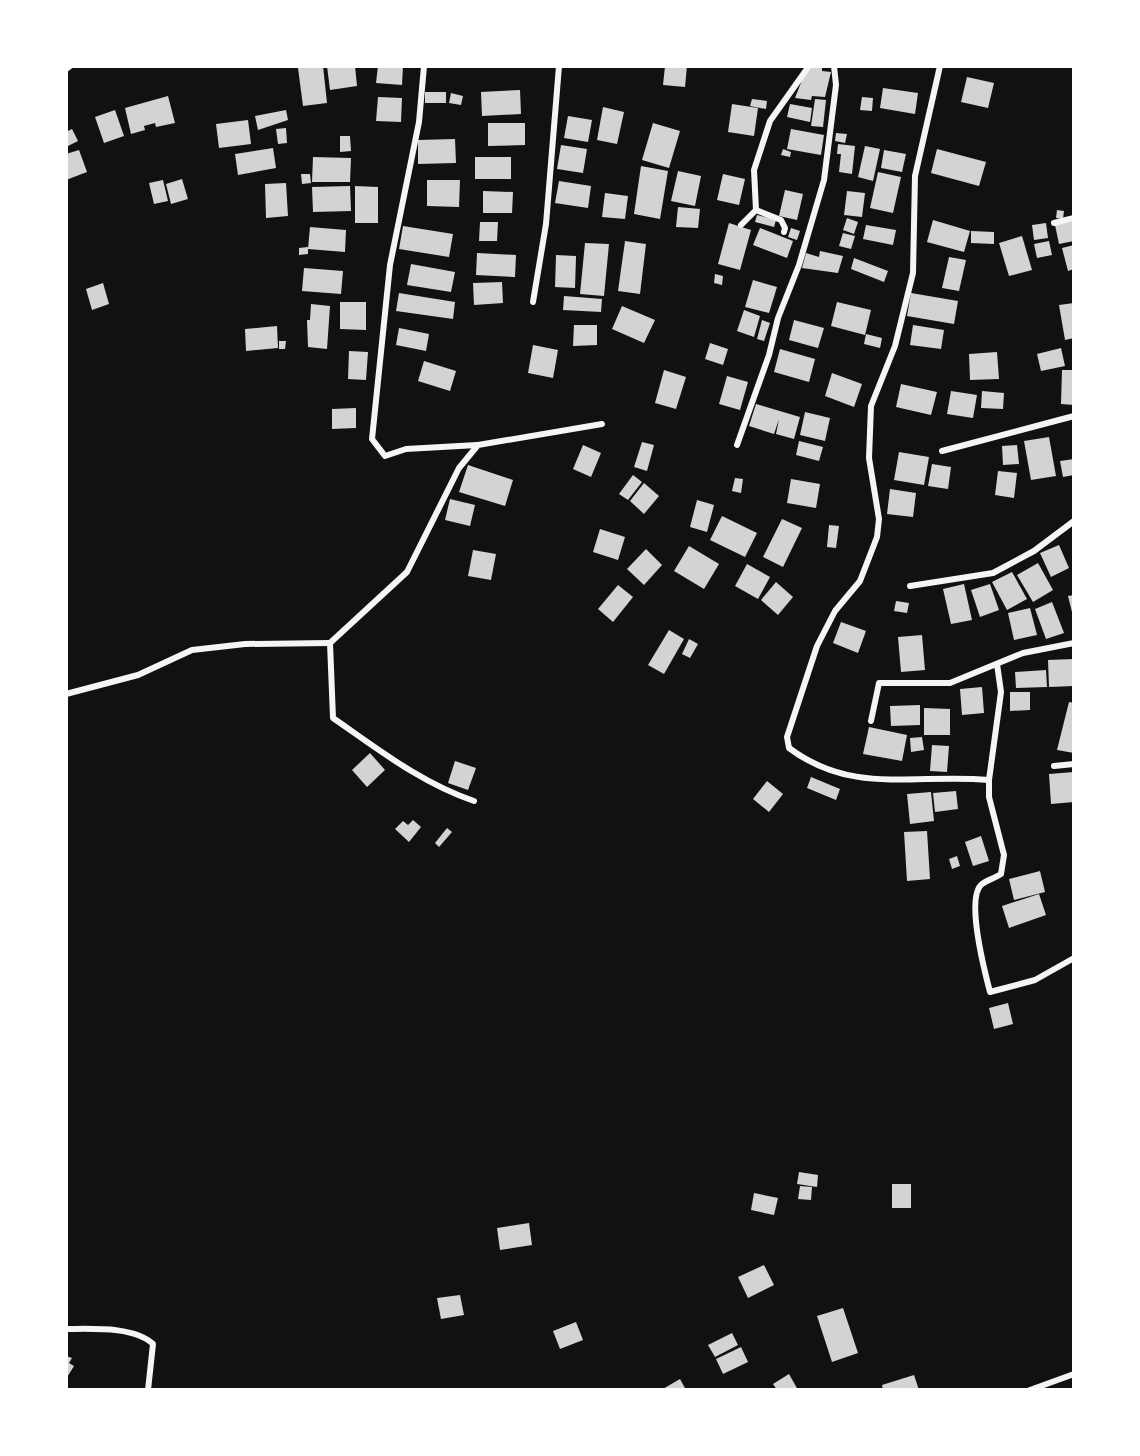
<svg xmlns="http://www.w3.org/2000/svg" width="1140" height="1456" font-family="'Archivo Narrow',sans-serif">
<rect width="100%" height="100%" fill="#111"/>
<!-- building -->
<g fill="#d3d3d3">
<path d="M323,66L327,103L303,106L298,68Z"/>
<path d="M327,66H355L357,86L330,90Z"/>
<path d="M378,66H403L402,85L376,83Z"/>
<path d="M665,66H687L685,87L663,85Z"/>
<path d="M813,66H822V71L831,72L825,97L812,96L811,100L795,98L804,75Z"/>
<path d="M967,77L994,83L988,108L961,102Z"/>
<path d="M883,88L918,93L915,114L880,108Z"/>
<path d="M520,90L521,114L482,116L481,92Z"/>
<rect x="425" y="92" width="21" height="11"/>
<path d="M451,93L463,96L461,105L449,103Z"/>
<path d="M168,96L175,123L156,127L155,123L144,126L145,130L131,134L125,108Z"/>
<path d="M378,97L402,98L401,122L376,121Z"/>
<path d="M862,97L873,98L872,111L860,110Z"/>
<path d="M752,99L767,101L766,109L750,106Z"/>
<path d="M815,99L826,100L823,127L811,126Z"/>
<path d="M732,104L758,108L754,136L728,132Z"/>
<path d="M790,104L812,108L810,122L787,117Z"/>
<path d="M603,107L624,112L617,144L597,140Z"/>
<path d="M115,110L124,136L104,143L95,117Z"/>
<path d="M286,110L288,120L258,130L255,116Z"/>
<path d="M568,116L592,120L588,142L564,138Z"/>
<path d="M248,120L251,144L219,148L216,124Z"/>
<path d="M488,123H525V145L488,146Z"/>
<path d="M653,123L680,131L669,168L642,160Z"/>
<path d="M286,128L287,143L278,144L276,129Z"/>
<path d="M72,129L78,141L66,147V132Z"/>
<path d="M791,129L824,135L821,155L787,149Z"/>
<path d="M836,133L847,134L845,143L835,141Z"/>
<path d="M340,136H350L351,151L340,152Z"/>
<path d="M455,139L456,163L418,164V140Z"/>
<path d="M838,144L855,146L852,174L839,172L841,154H837Z"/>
<path d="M561,145L587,149L583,173L557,169Z"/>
<path d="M865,146L880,149L873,181L858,177Z"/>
<path d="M273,148L276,168L238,175L235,154Z"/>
<path d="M783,149L791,152L790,157L781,155Z"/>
<path d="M937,149L986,162L979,186L931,173Z"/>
<path d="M79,150L87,172L66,180V154Z"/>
<path d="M884,150L906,154L902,172L881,168Z"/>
<path d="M313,157L351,158L350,182H312Z"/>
<rect x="475" y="157" width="36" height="22"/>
<path d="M641,166L668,171L660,219L634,214Z"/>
<path d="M678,171L701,176L695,206L671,201Z"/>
<path d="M878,172L901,177L893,213L870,208Z"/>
<path d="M301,174H310L311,183L302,184Z"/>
<path d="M723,174L745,179L739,205L717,200Z"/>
<path d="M182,179L188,199L171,204L166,184Z"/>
<path d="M163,180L168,201L154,204L149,183Z"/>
<path d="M427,180H460L459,207L427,206Z"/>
<path d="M559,181L591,186L588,208L555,203Z"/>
<path d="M286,183L288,216L266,218L265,184Z"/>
<path d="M350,186L351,211L313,212L312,187Z"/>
<path d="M355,186L378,187V223H355Z"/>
<path d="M785,190L803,194L797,220L779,216Z"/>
<path d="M483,191L513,192L512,213H483Z"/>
<path d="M847,191L865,193L862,217L844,215Z"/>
<path d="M605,193L628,196L625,219L602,217Z"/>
<path d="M678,207L700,209L698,228L676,227Z"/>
<path d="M1057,210L1064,211L1063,219L1056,218Z"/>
<path d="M757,215L776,220L774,227L755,222Z"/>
<path d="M847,218L858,222L854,234L843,230Z"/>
<path d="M933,220L970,231L964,252L927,242Z"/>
<path d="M1074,221V241L1059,244L1055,225Z"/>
<path d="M480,222H498L497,241H479Z"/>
<path d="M729,223L751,230L740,270L718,264Z"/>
<path d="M1046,223L1048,238L1034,240L1032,225Z"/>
<path d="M866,225L896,230L893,245L863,239Z"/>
<path d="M403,226L453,234L449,257L399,249Z"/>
<path d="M310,227L346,230L345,252L308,249Z"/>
<path d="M760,228L793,241L787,258L753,245Z"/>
<path d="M791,228L800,231L797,240L788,237Z"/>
<path d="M971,231L994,232V244L971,243Z"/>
<path d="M843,233L855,236L851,249L839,246Z"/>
<path d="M1022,236L1032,270L1009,276L999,243Z"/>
<path d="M625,241L646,244L640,294L618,291Z"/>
<path d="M1049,241L1052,255L1037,258L1034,244Z"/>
<path d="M585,243L609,244L604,296L580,294Z"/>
<path d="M1074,245V269L1068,271L1062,248Z"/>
<path d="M308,247V254L299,255V248Z"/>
<path d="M820,251L843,256L838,273L802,268L806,253L819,257Z"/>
<path d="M477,253L516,255L515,277L476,275Z"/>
<path d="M556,255L576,256L575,288L555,287Z"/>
<path d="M949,257L966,260L959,291L942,288Z"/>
<path d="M854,258L888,271L884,282L851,269Z"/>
<path d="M411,264L455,272L451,292L407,285Z"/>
<path d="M304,268L343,271L341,294L302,291Z"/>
<path d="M715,274L723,276L722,285L714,283Z"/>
<path d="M753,280L777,287L769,313L745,307Z"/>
<path d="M502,282L503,303L474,305L473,283Z"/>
<path d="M103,283L109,304L92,310L86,289Z"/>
<path d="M399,293L455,302L453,319L396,311Z"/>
<path d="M911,293L958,301L954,324L907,316Z"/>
<path d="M564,296L602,299L601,312L563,310Z"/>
<path d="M340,302H366V330L340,329Z"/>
<path d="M837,302L871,310L865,335L831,326Z"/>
<path d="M1074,303V338L1065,340L1059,305Z"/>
<path d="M311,304L330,306L327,349L308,347L307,320H310Z"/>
<path d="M622,306L655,320L644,343L612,329Z"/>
<path d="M744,310L760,316L754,337L737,331Z"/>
<path d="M762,320L770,323L764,341L757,339Z"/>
<path d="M794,320L824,328L818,348L789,340Z"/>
<path d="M574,325H597V345L573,346Z"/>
<path d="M913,325L944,330L941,349L910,345Z"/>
<path d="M277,326L278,348L246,351L245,329Z"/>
<path d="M399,328L429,334L426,351L396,345Z"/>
<path d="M866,334L882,338L880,348L864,344Z"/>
<path d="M279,341H286L285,349H279Z"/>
<path d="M710,343L728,349L723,365L705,359Z"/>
<path d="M533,345L558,350L553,378L528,373Z"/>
<path d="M1061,348L1065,366L1041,371L1037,354Z"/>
<path d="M780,349L815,359L809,382L774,372Z"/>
<path d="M349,351L368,352L366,380L348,379Z"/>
<path d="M997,352L999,379L970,380L969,354Z"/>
<path d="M424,361L456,371L450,391L418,381Z"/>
<path d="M664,370L686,377L676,409L655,403Z"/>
<path d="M1062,370H1074V405L1061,404Z"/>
<path d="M832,373L862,384L854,407L825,396Z"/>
<path d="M727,376L748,382L740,410L719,404Z"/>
<path d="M901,384L937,392L931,415L896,407Z"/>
<path d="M951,391L977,395L973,418L947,414Z"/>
<path d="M982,391L1004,393L1003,409L981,408Z"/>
<path d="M756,404L800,417L794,439L776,434L779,419L774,434L749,426Z"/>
<path d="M356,408V428L332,429V409Z"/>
<path d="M805,412L830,418L825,441L800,435Z"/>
<path d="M1049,437L1056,476L1031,480L1024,441Z"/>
<path d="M799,441L823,447L819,461L796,455Z"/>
<path d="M642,442L654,445L647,471L634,467Z"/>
<path d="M583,445L601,453L591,477L573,469Z"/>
<path d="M1017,445L1019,464L1003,465L1002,446Z"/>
<path d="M899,452L929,457L924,485L894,480Z"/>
<path d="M1074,459V475L1063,477L1060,461Z"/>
<path d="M932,464L951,467L948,489L928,486Z"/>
<path d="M468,465L513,480L505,506L459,492Z"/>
<path d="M998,471L1017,473L1014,498L995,495Z"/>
<path d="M633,475L642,482L628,500L619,494Z"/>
<path d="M735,478L743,479L741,493L732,491Z"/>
<path d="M791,479L820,484L816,508L787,503Z"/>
<path d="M644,483L659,496L644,514L630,501Z"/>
<path d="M890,489L916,493L913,517L887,514Z"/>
<path d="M450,499L475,505L470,526L445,520Z"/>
<path d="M697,500L714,505L707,532L690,527Z"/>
<path d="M722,516L757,533L745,557L710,540Z"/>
<path d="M782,519L802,528L783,567L763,557Z"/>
<path d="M829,525L839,526L836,548L827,547Z"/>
<path d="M600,529L625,537L618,560L593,552Z"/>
<path d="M1059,545L1069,568L1051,577L1040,553Z"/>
<path d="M689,546L719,564L704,589L674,571Z"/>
<path d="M646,549L662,565L644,585L627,569Z"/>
<path d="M473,550L496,554L491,580L468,576Z"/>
<path d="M1038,563L1053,590L1033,602L1017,575Z"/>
<path d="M747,564L770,577L758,599L735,586Z"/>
<path d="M1012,572L1027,599L1007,610L992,582Z"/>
<path d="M776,582L793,597L778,615L761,600Z"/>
<path d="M964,584L972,620L951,624L943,589Z"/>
<path d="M990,584L999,610L980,617L971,590Z"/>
<path d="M618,585L633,597L613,622L598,609Z"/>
<path d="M1074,595V615L1073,616L1068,596Z"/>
<path d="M896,601L909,603L907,613L894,611Z"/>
<path d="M1052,602L1064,633L1046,639L1035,609Z"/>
<path d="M1030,608L1037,635L1014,640L1008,613Z"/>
<path d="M841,622L866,631L858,653L833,643Z"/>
<path d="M669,630L684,639L664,674L648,665Z"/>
<path d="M922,635L925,670L901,672L898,637Z"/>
<path d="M689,639L698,644L690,658L682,654Z"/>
<path d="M1074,659V686L1049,687L1048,660Z"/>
<path d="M1046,670L1047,687L1016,688L1015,672Z"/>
<path d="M982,687L984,713L962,715L960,689Z"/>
<path d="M1010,692H1030V710L1010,711Z"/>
<path d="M1069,702L1074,703V753L1057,750Z"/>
<path d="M920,705V725L891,726L890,706Z"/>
<path d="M924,708L950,709V735H924Z"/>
<path d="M869,727L907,735L902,761L863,754Z"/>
<path d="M922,737L924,750L911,752L910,738Z"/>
<path d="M932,745L949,746L947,772L930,771Z"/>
<path d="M370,753L385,770L367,787L352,770Z"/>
<path d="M455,761L476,768L468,790L448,783Z"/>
<path d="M1074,772V802L1051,804L1049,774Z"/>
<path d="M811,777L840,789L836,800L807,788Z"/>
<path d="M767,781L783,794L769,812L753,799Z"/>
<path d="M956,791L958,809L935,812L933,793Z"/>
<path d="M931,792L934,821L910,824L907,794Z"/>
<path d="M413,820L421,827L409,842L395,829L403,821L408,825Z"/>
<path d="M447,828L452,832L439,847L435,843Z"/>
<path d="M927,831L930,879L907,881L904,832Z"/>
<path d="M981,836L989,861L973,866L965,842Z"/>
<path d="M957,856L960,866L952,869L949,859Z"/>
<path d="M1040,871L1045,892L1014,900L1009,879Z"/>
<path d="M1039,894L1046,915L1009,928L1002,906Z"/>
<path d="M1008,1003L1013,1024L994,1029L989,1008Z"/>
<path d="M799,1172L818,1175L817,1187L797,1184Z"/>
<rect x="892" y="1184" width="19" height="24"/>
<path d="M800,1186L812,1187L811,1200L798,1199Z"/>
<path d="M754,1193L778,1198L774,1215L751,1210Z"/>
<path d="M529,1223L532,1245L500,1250L497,1228Z"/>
<path d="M764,1265L774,1285L748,1298L738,1277Z"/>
<path d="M460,1295L464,1315L441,1319L437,1298Z"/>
<path d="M843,1308L858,1353L832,1362L817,1316Z"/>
<path d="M576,1322L583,1340L560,1349L553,1331Z"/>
<path d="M732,1333L738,1345L715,1357L708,1345Z"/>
<path d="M741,1347L748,1362L723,1374L716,1359Z"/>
<path d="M66,1356L72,1358L69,1363L74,1366L66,1379Z"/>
<path d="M789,1374L798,1390H777L773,1384Z"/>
<path d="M914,1375L919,1390H883L882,1385Z"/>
<path d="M680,1379L686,1390H661Z"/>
</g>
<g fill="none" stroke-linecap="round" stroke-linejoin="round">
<!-- minor -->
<g stroke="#f5f5f5" stroke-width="6">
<path d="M424,66L419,122L390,265L372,439L385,456L406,449L477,445"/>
<path d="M940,66L915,176L913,273L895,346L871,406L869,458L879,519L877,537L860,581L835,611L817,646L787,737L789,748C853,796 916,773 989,780"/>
<path d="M66,69L70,66"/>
<path d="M756,210L781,220L785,228L784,232"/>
<path d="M1054,223L1074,218"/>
<path d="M741,225L756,210L754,170L770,121L809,66"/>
<path d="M533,302L546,224L559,66"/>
<path d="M737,445L769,355L778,318L799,265L824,180L836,85L834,66"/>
<path d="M942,451L1074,416"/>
<path d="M910,586L993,573L1034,551L1074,521"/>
<path d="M997,664L1001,692L989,780V797L1004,855L1001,874C995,878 987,880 982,884C965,897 985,973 990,992L1035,980L1074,958"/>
<path d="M66,694L138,675L192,650L245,644L330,643"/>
<path d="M871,721L879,683H950L1023,653L1074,643"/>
<path d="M1054,766L1074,764"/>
<path d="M474,801C421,783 378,749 333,718L330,643L407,572L459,468L478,445L602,424"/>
<path d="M66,1329C91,1329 134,1326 153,1344L148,1390"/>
<path d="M1030,1390L1074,1374"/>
</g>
</g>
<!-- border -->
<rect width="1140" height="1456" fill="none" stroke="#ffffff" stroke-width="136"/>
</svg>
